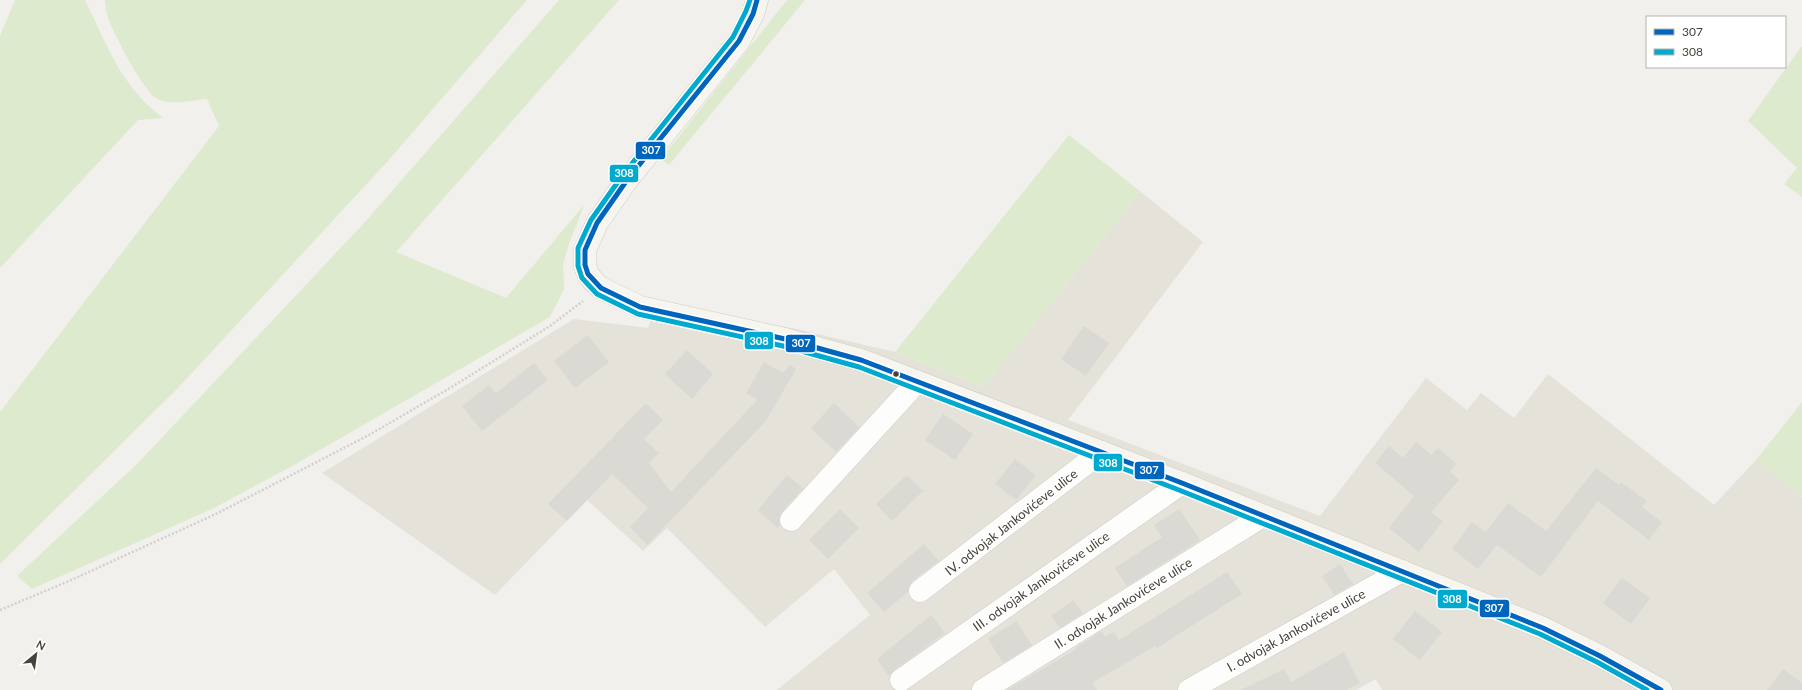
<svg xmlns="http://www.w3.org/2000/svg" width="1802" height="690" font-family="Lato,sans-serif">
<rect width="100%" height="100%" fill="#f1f0ec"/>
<!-- residential -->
<path fill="#e5e2d9" d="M1141,192L1203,242L1068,420L1320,516L1426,378L1467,410L1481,393L1514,418L1548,374L1714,505L1756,460L1802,497V690H1382L1376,679L1356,690H777L870,615L834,569L765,627L667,528L643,551L587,500L495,595L322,473L574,319L648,328L657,301L796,329L895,352L983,387Z"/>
<!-- green -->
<g fill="#ddeacd">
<path d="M15,0H85C108,47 120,85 163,118L138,120L0,268V36Z"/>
<path d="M105,0H527L387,162L178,388L0,564V412L219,126L207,99C193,100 171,106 158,99C144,93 114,34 108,18C106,13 106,6 105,0Z"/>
<path d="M559,0H619L396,252L506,298L584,205L569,244L563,264L564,289L550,317L294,465L214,508L32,589L17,576L138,463L366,221Z"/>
<path d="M787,0H805L669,165L661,159Z"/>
<path d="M1802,46V197L1784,184L1797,168L1748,121Z"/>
<path d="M1069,135L1141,192L983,387L895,352Z"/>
<path d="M1802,402V497L1756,460Z"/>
</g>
<!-- building -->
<g fill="#dbd9d4">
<path d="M1084,326L1109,343L1086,376L1061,359Z"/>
<path d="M588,335L609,362L575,388L554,361Z"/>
<path d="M687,350L713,374L692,399L665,374Z"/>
<path d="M764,362L783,373L790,365L796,369L766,421L647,545L630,527L648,508L612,474L567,521L548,504L646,403L663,420L644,439L659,453L649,463L671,492L757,400L746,393Z"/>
<path d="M534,363L548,380L482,431L462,406L489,385L496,393Z"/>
<path d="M834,403L859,427L836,452L811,428Z"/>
<path d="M943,414L973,434L955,460L925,440Z"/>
<path d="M1416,442L1431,455L1438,448L1456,464L1450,471L1459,480L1431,512L1443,521L1419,552L1389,528L1414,496L1375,463L1389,446L1403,458Z"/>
<path d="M1015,459L1036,475L1016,500L995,484Z"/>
<path d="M1596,468L1619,485L1621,482L1647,501L1642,507L1662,522L1649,540L1598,501L1541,577L1497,545L1478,569L1452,549L1472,522L1486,532L1508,503L1546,531Z"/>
<path d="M787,475L803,488L782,512L779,518L780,525L777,528L758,510Z"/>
<path d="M907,475L923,491L892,521L876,504Z"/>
<path d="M840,509L859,528L828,559L809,540Z"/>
<path d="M1179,509L1200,540L1127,586L1115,568L1162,537L1154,525Z"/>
<path d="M924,544L939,561L912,581L909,586L908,592L884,612L867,593Z"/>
<path d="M1340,564L1353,584L1334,595L1322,576Z"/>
<path d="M1227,572L1242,594L1157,648L1155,646L1092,683L1097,690H1007L1076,649L1075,648L1102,631L1105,637L1114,632L1119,640Z"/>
<path d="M1622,578L1650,598L1631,624L1603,603Z"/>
<path d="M1073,600L1083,613L1060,628L1051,616Z"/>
<path d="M1415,611L1442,632L1420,660L1393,639Z"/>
<path d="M931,615L945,633L894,670L889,676L877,659Z"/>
<path d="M1016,621L1032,645L1003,663L988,639Z"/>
<path d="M1344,652L1360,683L1347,690H1241L1284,669L1291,682Z"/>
<path d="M1783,669L1802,683V690H1767Z"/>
</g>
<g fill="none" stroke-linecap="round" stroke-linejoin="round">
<defs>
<g id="street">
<path d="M791,520L917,382"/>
<path d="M920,591L1101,452"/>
<path d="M901,680L1182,483"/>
<path d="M983,690L1263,516"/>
<path d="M1189,690L1402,571"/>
</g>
<path id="secondary" d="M757,0L753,14L739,41L627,180L597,223L585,250V265L588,274L594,282L601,288L640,307L785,339L861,360L1182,483L1543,628L1600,656L1661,690"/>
</defs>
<!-- street casing -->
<use href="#street" stroke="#cfcdc9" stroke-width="23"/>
<!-- secondary casing -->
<use href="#secondary" stroke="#d0cdc3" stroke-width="23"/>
<!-- path -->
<path stroke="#d1d0cb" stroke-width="2.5" stroke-dasharray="2 2" stroke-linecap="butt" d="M0,610L69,581L218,513L369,435L450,388L550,326L583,301"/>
<!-- street -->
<use href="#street" stroke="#fdfdfc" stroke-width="22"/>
<!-- secondary -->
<use href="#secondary" stroke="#f7f5ef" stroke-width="22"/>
<defs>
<path id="bus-1" d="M757,0L753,14L739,41L627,180L597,223L585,250V265L588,274L601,288L640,307L785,339L861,360L1182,483L1543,628L1600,656L1661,690"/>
<path id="bus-2" d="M750,0L746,11L733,37L622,176L591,220L578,248V266L582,278L597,294L638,314L783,346L859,367L1179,490L1540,634L1597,662L1647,690"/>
</defs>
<!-- bus-1 casing -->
<use href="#bus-1" stroke="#fff" stroke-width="8"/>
<!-- bus-2 casing -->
<use href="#bus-2" stroke="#fff" stroke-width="8"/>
<!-- bus-1 -->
<use href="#bus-1" stroke="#0065bd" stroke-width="5"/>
<!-- bus-2 -->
<use href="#bus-2" stroke="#00a9ce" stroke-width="5"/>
</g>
<!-- markers -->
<circle fill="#474237" stroke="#fff" stroke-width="1.5" cx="896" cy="374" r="3.5"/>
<g text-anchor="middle" stroke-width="3" stroke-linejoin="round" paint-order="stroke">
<!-- street labels -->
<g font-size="13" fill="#474237" stroke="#fff">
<text transform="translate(1011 522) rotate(-38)" y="5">IV. odvojak Jankovićeve ulice</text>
<text transform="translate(1041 581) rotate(-35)" y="5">III. odvojak Jankovićeve ulice</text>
<text transform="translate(1123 603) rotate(-32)" y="5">II. odvojak Jankovićeve ulice</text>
<text transform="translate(1296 630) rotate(-29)" y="5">I. odvojak Jankovićeve ulice</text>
</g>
</g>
<g stroke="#fff" stroke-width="1.5">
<rect x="635" y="141" width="31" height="19" rx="4" fill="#0065bd"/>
<rect x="609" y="164" width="30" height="19" rx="4" fill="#00a9ce"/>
<rect x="744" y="331" width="30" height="19" rx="4" fill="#00a9ce"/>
<rect x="785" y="334" width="31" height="19" rx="4" fill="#0065bd"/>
<rect x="1093" y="453" width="30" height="19" rx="4" fill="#00a9ce"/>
<rect x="1134" y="461" width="31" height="19" rx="4" fill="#0065bd"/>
<rect x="1437" y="589" width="31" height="20" rx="4" fill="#00a9ce"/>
<rect x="1479" y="599" width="31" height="19" rx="4" fill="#0065bd"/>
</g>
<g font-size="11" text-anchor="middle" font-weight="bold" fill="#fff">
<text x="651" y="154">307</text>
<text x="624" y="177">308</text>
<text x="759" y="345">308</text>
<text x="801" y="347">307</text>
<text x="1108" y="467">308</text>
<text x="1149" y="474">307</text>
<text x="1452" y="603">308</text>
<text x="1494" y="612">307</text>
</g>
<!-- legend -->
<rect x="1646" y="16" width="140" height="52" fill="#ffffff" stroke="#b5b3af"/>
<rect x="1654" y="29" width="20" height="6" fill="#0065bd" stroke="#b5b3af"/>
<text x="1682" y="36" font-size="12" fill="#474237">307</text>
<rect x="1654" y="49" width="20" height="6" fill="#00a9ce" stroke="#b5b3af"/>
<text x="1682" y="56" font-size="12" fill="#474237">308</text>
<!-- north arrow -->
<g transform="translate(36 654) rotate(29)" stroke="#ffffff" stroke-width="3" paint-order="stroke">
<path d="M0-3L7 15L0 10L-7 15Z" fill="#474237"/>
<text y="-6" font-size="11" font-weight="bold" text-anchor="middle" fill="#474237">N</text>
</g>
</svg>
